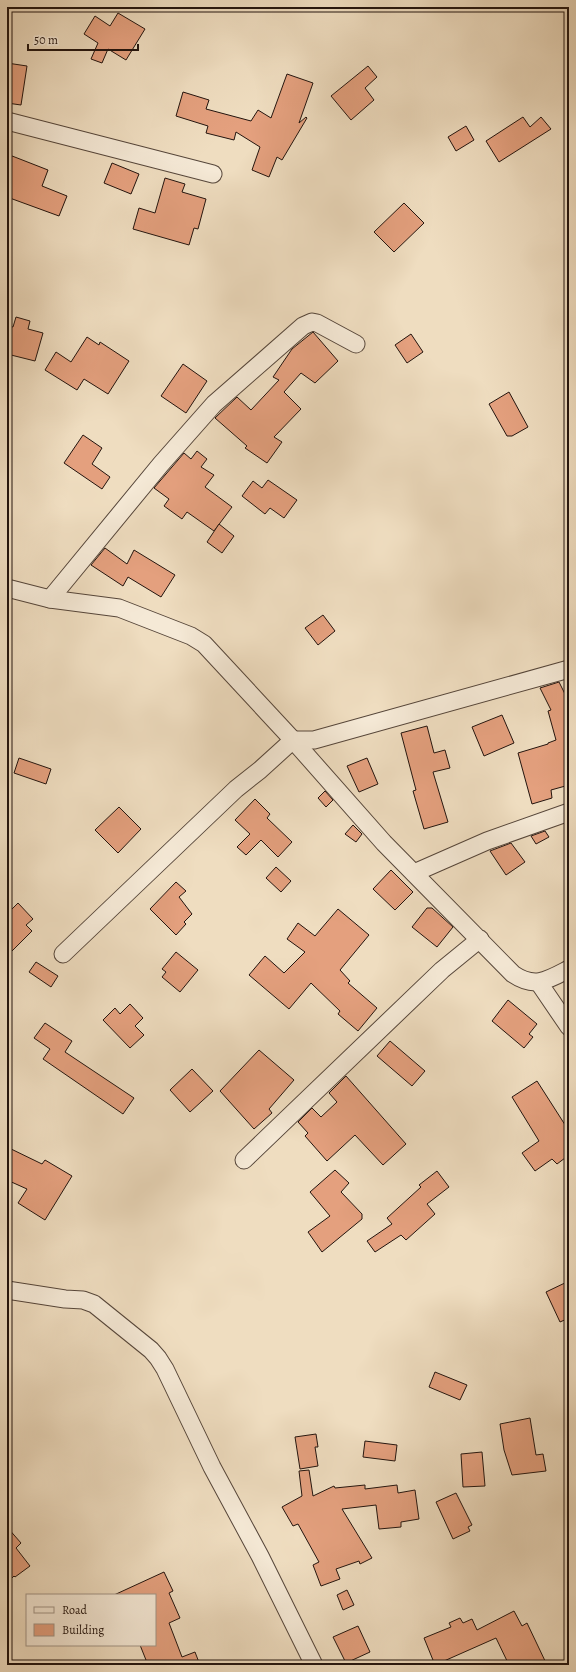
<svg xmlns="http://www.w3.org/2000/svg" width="576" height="1672" font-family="Alegreya,serif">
<rect width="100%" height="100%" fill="#efddc0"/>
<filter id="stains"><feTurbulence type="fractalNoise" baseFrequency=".005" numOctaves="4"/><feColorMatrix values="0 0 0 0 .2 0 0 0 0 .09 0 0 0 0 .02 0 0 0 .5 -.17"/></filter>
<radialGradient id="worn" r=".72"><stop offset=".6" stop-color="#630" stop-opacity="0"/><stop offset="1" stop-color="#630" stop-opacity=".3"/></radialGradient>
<!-- building -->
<g fill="#e4a07e" stroke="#23140e">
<path d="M118,13L145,29L126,60L108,49L102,63L91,59L98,43L84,34L95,16L110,26Z"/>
<path d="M7,63L27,66L21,105L7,103Z"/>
<path d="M368,66L377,77L365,88L374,100L351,120L331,96Z"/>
<path d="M287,74L313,83L299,123L306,117L307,118L282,160L277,157L269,177L252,170L260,147L236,132L234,140L206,133L208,126L176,116L183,92L209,100L206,109L251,121L258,110L271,118Z"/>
<path d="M523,117L530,127L541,117L551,129L499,162L486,141Z"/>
<path d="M466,126L474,140L456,151L448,137Z"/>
<path d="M7,154L48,170L42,186L67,196L59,216L7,197Z"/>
<path d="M112,163L139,174L131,194L104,183Z"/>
<path d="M165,178L185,184L182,192L206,199L198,229L194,228L189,245L133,229L139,208L155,213Z"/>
<path d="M404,203L424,223L394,252L374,232Z"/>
<path d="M16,317L30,321L28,329L43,333L35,361L7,354V326L13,327Z"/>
<path d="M313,332L338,361L315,383L301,373L284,392L301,409L274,437L282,442L267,463L245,448L247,446L215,418L237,397L251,410L279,380L273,377L292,349Z"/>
<path d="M411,334L423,352L407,363L395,345Z"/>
<path d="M87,337L99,345L100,342L129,361L108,394L84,379L77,390L45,370L56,352L71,362Z"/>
<path d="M183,364L207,381L186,413L161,396Z"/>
<path d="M509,392L528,427L512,436H507L489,404Z"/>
<path d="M83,435L102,448L92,464L110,477L102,489L64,463Z"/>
<path d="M197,451L207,459L201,467L214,475L205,487L232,507L214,531L187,512L182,519L164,506L169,499L154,488L184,453L191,459Z"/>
<path d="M268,480L297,500L284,518L270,508L265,514L242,496L253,481L262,488Z"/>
<path d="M219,524L234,536L222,553L207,542Z"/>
<path d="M105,548L127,564L134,550L175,575L161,597L128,577L123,586L91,565Z"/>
<path d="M323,615L335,631L318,645L305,628Z"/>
<path d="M559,682L569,702V785L551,790L552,798L532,804L518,753L548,744V743L556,740L548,711L551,710L540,688Z"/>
<path d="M502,715L514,743L484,756L472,727Z"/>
<path d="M427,726L434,753L445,750L450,768L433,772L448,822L424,829L413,791L416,790L401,733Z"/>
<path d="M19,758L51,769L46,784L14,773Z"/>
<path d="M367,758L378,784L359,792L347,766Z"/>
<path d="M325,791L333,800L326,807L318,798Z"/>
<path d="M255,799L270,814L267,818L292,842L278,857L261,840L246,855L237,847L250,834L235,820Z"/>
<path d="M119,807L141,829L118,853L95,830Z"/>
<path d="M353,825L362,834L356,842L345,834Z"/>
<path d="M545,831L549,837L536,844L531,836Z"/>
<path d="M511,843L525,862L506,875L490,851Z"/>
<path d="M276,867L291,881L281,892L266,878Z"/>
<path d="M391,870L413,892L395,910L373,889Z"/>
<path d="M176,882L186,891L179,897L192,914L184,922L186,924L176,935L150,909Z"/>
<path d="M18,903L33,919L26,925L32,931L7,956V914Z"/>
<path d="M427,908H432L453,927L437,947L412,927Z"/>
<path d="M338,909L369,935L340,970L350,981L348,983L377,1008L358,1031L338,1014L340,1011L311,983L289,1009L249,975L265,956L284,973L305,952L287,939L298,923L315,936Z"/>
<path d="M176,952L198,970L180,992L162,977L166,972L162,969Z"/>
<path d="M36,962L58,976L51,987L29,972Z"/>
<path d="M508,1000L537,1024L529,1034L533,1037L524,1048L492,1021Z"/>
<path d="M130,1004L143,1018L135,1026L144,1035L130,1048L103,1020L115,1008L120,1014Z"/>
<path d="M45,1023L72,1041L65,1052L134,1098L123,1114L43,1059L50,1049L34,1038Z"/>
<path d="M390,1041L425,1071L412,1086L377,1056Z"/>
<path d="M259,1050L294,1080L269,1109L272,1113L254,1129L220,1091Z"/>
<path d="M192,1069L213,1091L190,1112L170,1090Z"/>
<path d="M346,1076L406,1144L383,1165L355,1135L327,1161L305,1136L308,1133L298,1122L312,1108L321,1117L337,1102L329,1093Z"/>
<path d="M537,1081L569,1131V1155L557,1164L552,1159L535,1171L522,1153L539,1141L512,1097Z"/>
<path d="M7,1147L42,1164L45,1160L72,1176L45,1220L18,1203L27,1189L7,1180Z"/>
<path d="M335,1170L349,1183L341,1192L362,1214V1219L322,1252L308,1232L330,1216L310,1192Z"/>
<path d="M437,1171L449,1187L427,1204L435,1214L406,1240L401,1235L375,1252L367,1241L392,1224L387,1218L421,1187L419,1185Z"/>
<path d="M569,1281V1318L560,1322L546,1292Z"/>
<path d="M435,1372L467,1385L460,1400L429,1387Z"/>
<path d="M530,1418L536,1455L543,1454L546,1471L512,1475L504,1450L500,1424Z"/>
<path d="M316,1434L318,1447H315L318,1466L300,1469L295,1437Z"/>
<path d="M365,1441L397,1445L395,1461L363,1457Z"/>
<path d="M482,1452L485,1486L463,1487L461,1454Z"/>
<path d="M309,1470L313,1496L334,1486L335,1488L365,1485V1489L397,1485L398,1493L415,1490L419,1519L401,1522V1527L379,1529L376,1505L342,1509L372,1558L360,1564L359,1561L336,1569L340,1579L321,1586L313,1565L319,1562L298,1524L293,1526L282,1507L302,1496L299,1471Z"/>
<path d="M456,1493L472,1525L468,1527L470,1531L453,1539L436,1502Z"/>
<path d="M7,1527L21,1543L16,1548L30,1566L15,1577L14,1576L7,1583Z"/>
<path d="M164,1572L173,1591L169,1593L180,1618L169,1623L182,1657L195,1652L200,1665H148L140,1645H155V1595H114Z"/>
<path d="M347,1590L354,1605L343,1610L337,1595Z"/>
<path d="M514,1611L522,1626L527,1623L547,1665H509L496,1638L435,1665L424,1638L451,1627L449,1623L460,1618L463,1623L472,1619L477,1630Z"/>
<path d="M358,1626L370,1652L346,1663L333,1637Z"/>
</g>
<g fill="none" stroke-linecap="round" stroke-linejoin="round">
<defs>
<g id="minor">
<path d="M7,121L213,174"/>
<path d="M7,588L50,599L119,608L191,636L204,644L293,740L384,843L513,974C535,989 548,980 569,969"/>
<path d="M50,599L161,464L214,404L303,326L312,322L317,323L356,344"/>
<path d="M414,873L487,841L569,812"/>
<path d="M63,954L236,789L260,770L293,740H314L569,669"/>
<path d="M539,983L569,1027"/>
<path d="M244,1160L442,970L480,939"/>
<path d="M7,1290L65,1299L83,1300L94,1304L151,1350L158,1358L165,1369L212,1467L260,1556L314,1665"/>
</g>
</defs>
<!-- minor casing -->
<use href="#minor" stroke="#56463a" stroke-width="19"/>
<!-- minor -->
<use href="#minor" stroke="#f5e9d6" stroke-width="17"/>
</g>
<!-- margin -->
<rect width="576" height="1672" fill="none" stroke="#efddc0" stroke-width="24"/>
<rect x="8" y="8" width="560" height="1656" fill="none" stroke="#23140e" stroke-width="2"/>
<rect x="12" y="12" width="552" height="1648" fill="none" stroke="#23140e"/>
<!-- legend -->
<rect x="26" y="1594" width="130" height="52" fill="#f5e9d6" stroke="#a19486"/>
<rect x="34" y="1607" width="20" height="6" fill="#f5e9d6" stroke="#a19486"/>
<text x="62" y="1614" font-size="12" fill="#23140e">Road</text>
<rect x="34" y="1624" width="20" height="12" fill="#e4a07e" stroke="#a19486"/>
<text x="62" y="1634" font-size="12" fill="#23140e">Building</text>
<!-- scale -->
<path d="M28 44v6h110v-6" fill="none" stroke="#23140e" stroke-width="2"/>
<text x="34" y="44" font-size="12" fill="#23140e" stroke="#f5e9d6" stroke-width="3" paint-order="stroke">50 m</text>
<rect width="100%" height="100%" filter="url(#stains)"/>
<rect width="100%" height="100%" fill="url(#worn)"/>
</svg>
